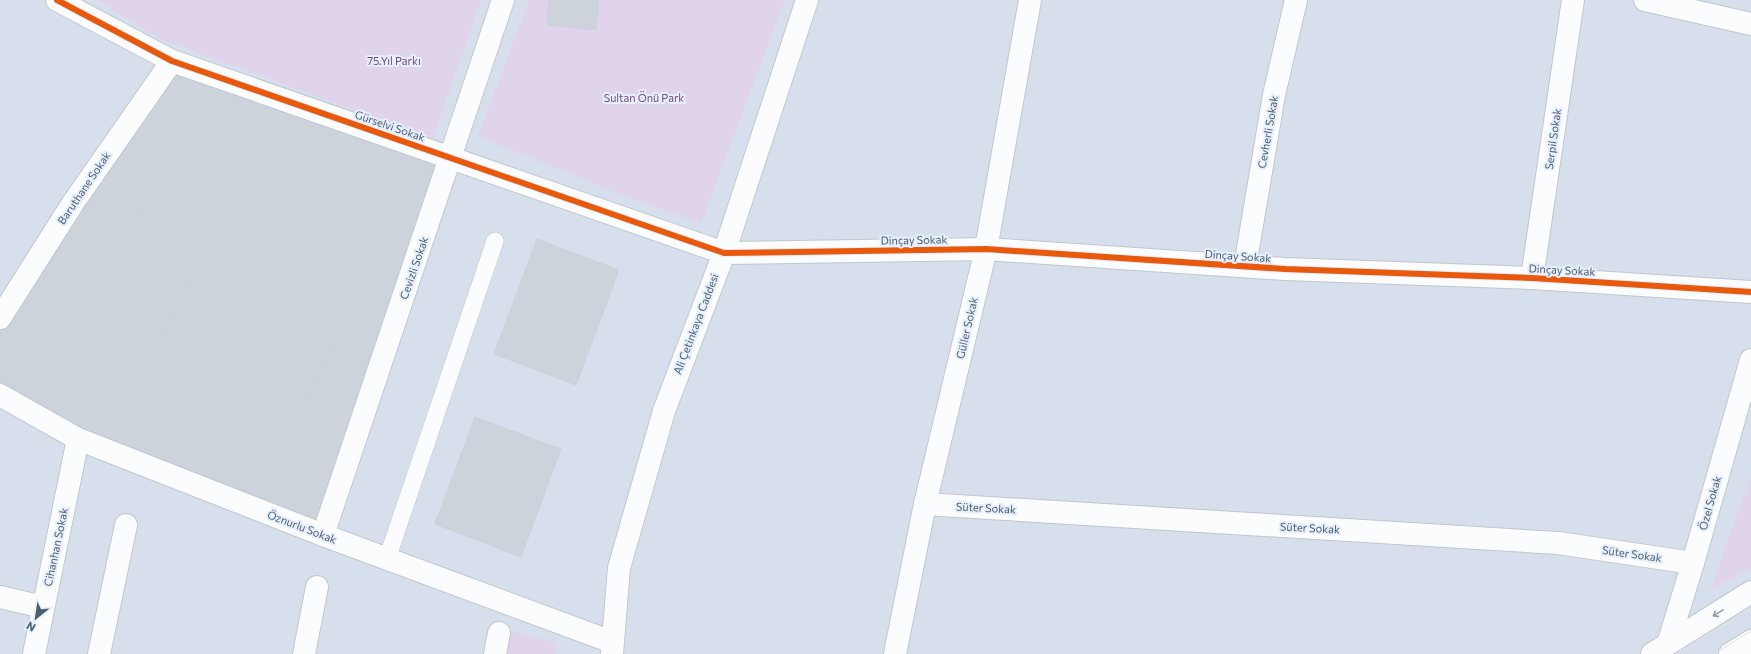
<svg xmlns="http://www.w3.org/2000/svg" width="1751" height="654" font-family="Commissioner,sans-serif">
<rect width="100%" height="100%" fill="#e7ebf3"/>
<!-- residential -->
<rect fill="#d7dfec" x="0" y="0" width="1751" height="654"/>
<!-- green -->
<g fill="#dfd4eb">
<path d="M97,0H481L433,139L160,39Z"/>
<path d="M529,0H785L701,224L607,189L478,136Z"/>
<path d="M1751,476V569L1710,590Z"/>
<path d="M507,630L556,643V654H495Z"/>
</g>
<!-- building -->
<g fill="#ccd3db" stroke="#cad2db">
<path d="M549,0H599L596,30L547,25Z"/>
<path d="M172,61L451,157L323,535L0,395V321Z"/>
<path d="M184,131L352,222L320,280L186,207L166,245L132,227Z"/>
<path d="M537,239L619,270L576,385L494,354Z"/>
<path d="M198,265L338,337L302,408L162,336Z"/>
<path d="M475,417L561,449L521,557L435,524Z"/>
</g>
<g fill="none" stroke-linecap="round" stroke-linejoin="round">
<defs>
<path id="lane" d="M387,559L495,241"/>
<g id="street">
<path d="M57,0L172,61L724,253L986,249L1285,269L1532,278L1751,292"/>
<path d="M1645,0L1751,24"/>
<path d="M1245,266L1274,95L1296,0"/>
<path d="M1532,278L1573,0"/>
<path d="M0,318L73,203L172,61"/>
<path d="M0,395L78,439L323,535L612,642"/>
<path d="M925,504L1558,543L1693,563"/>
<path d="M323,535L503,0"/>
<path d="M0,597L43,607"/>
<path d="M1668,644L1693,563L1751,360"/>
<path d="M34,654L78,439"/>
<path d="M99,654L126,525"/>
<path d="M304,654L317,587"/>
<path d="M495,654L499,633"/>
<path d="M895,654L925,504L986,249L1030,0"/>
</g>
<g id="secondary">
<path d="M612,654L619,568L664,411L724,253L807,0"/>
<path d="M1652,654L1751,592"/>
<path d="M1730,654L1751,641"/>
</g>
</defs>
<!-- lane casing -->
<use href="#lane" stroke="#c0c7cf" stroke-width="18"/>
<!-- street casing -->
<use href="#street" stroke="#c0c7cf" stroke-width="24"/>
<!-- secondary casing -->
<use href="#secondary" stroke="#c1c8d1" stroke-width="24"/>
<!-- lane -->
<use href="#lane" stroke="#fbfcfd" stroke-width="17"/>
<!-- street -->
<use href="#street" stroke="#fbfcfd" stroke-width="22"/>
<!-- secondary -->
<use href="#secondary" stroke="#fbfcfd" stroke-width="22"/>
<!-- tram -->
<g stroke="#e1e3e1" stroke-width="1">
<path d="M1676,654L1751,608"/>
<path d="M1714,654L1751,631"/>
</g>
<defs>
<path id="cycleway" d="M57,0L172,61L724,253L986,249L1285,269L1532,278L1751,292"/>
</defs>
<!-- cycleway casing -->
<use href="#cycleway" stroke="#e7eefc" stroke-width="8"/>
<!-- cycleway -->
<use href="#cycleway" stroke="#e8590c" stroke-width="6"/>
</g>
<!-- one-way arrows -->
<defs><path id="oneway-shaft" d="M-6 0H5M1.5-3L5.5 0L1.5 3" fill="none" stroke-width="1.6" stroke-linecap="round" stroke-linejoin="round"/></defs>
<use stroke="#919ea7" href="#oneway-shaft" transform="translate(1718 613) rotate(148)"/>
<g text-anchor="middle" stroke-width="4" stroke-linejoin="round" paint-order="stroke">
<!-- park labels -->
<g font-size="11" fill="#714b7c" stroke="#e7eefc">
<text x="394" y="65">75.Yıl Parkı</text>
<text x="644" y="102">Sultan Önü Park</text>
</g>
<!-- street labels -->
<g font-size="11" fill="#4b5f6d" stroke="#e7eefc">
<text transform="translate(390 126) rotate(19)" y="4">Gürselvi Sokak</text>
<text transform="translate(1268 132) rotate(-80)" y="4">Cevherli Sokak</text>
<text transform="translate(1553 139) rotate(-82)" y="4">Serpil Sokak</text>
<text transform="translate(84 188) rotate(-56)" y="4">Baruthane Sokak</text>
<text transform="translate(914 240) rotate(-1)" y="4">Dinçay Sokak</text>
<text transform="translate(1238 256) rotate(4)" y="4">Dinçay Sokak</text>
<text transform="translate(414 268) rotate(-71)" y="4">Cevizli Sokak</text>
<text transform="translate(1562 270) rotate(3)" y="4">Dinçay Sokak</text>
<text transform="translate(696 324) rotate(-69)" y="4">Ali Çetinkaya Caddesi</text>
<text transform="translate(967 328) rotate(-77)" y="4">Güller Sokak</text>
<text transform="translate(1710 503) rotate(-74)" y="4">Özel Sokak</text>
<text transform="translate(986 508) rotate(3)" y="4">Süter Sokak</text>
<text transform="translate(302 527) rotate(21)" y="4">Öznurlu Sokak</text>
<text transform="translate(1310 528) rotate(3)" y="4">Süter Sokak</text>
<text transform="translate(56 547) rotate(-78)" y="4">Cihanhan Sokak</text>
<text transform="translate(1632 554) rotate(8)" y="4">Süter Sokak</text>
</g>
</g>
<!-- north arrow -->
<g transform="translate(36 618) rotate(210)" stroke="#e7eefc" stroke-width="3" paint-order="stroke">
<path d="M0-3L7 15L0 10L-7 15Z" fill="#4b5f6d"/>
<text y="-6" font-size="11" font-weight="bold" text-anchor="middle" fill="#4b5f6d">N</text>
</g>
</svg>
